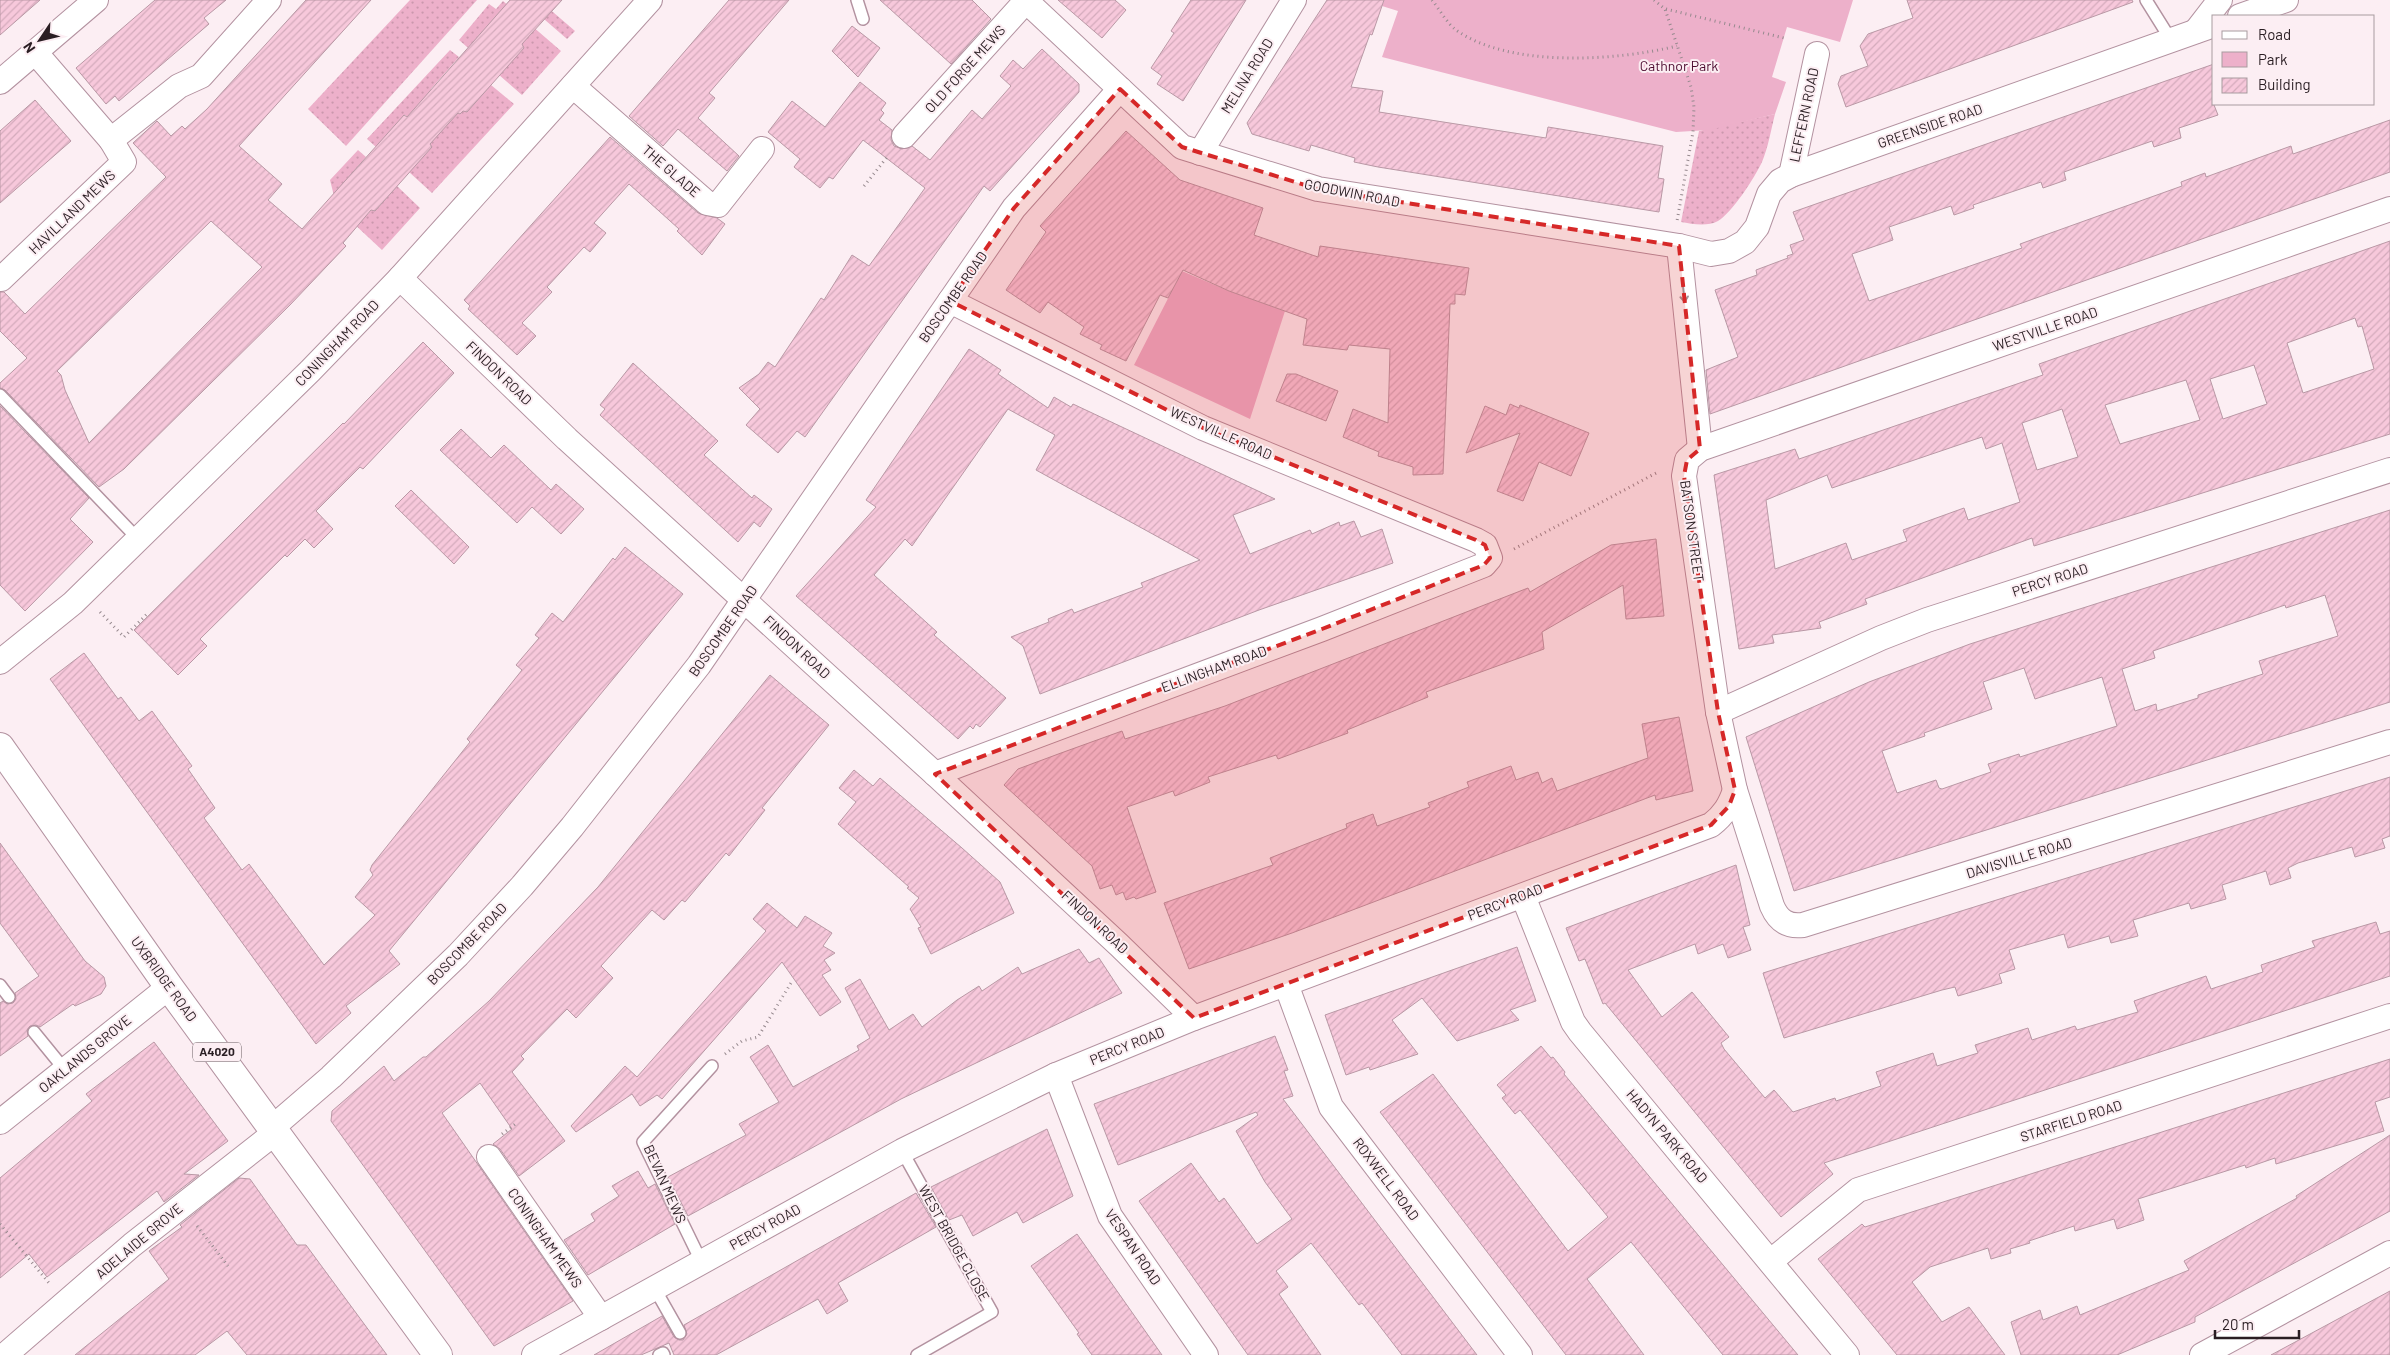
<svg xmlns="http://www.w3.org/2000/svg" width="2390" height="1355" font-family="Barlow,sans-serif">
<defs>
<pattern id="grass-dots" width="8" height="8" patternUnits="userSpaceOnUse" patternTransform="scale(1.25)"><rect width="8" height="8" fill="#edb0ca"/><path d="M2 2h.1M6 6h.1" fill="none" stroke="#cb97ad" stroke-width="1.8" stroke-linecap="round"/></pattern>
<pattern id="building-hatch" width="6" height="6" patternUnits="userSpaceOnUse" patternTransform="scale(1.25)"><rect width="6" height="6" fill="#f7c8db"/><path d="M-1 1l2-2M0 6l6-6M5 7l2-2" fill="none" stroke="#d4abbc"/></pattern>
</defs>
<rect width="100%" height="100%" fill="#fceef3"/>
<!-- grass -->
<g fill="url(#grass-dots)">
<path d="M410,0H477L346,146L308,109Z"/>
<path d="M522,0H539L575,31L567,39Z"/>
<path d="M503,1L561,51L522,95L459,40L489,4L496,9Z"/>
<path d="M450,50L459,57L431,89L460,114L491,85L514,104L432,193L409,172L433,140L405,115L376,147L367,139Z"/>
<path d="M1775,114C1771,130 1768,148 1762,162C1755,177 1732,213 1718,221C1707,227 1692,224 1681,222L1699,131Z"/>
<path d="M358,150L366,157L339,189L368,214L371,210L375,211L397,186L420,208L382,250L337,208L330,180Z"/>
</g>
<!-- park -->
<g fill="#edb0ca">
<path d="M1384,0H1853L1840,42L1787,27L1772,77L1786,82L1775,114L1709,130L1676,132L1382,57L1398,11L1382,6Z"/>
<path d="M1182,271L1229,291L1285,311L1250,419L1134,365Z"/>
</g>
<!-- building -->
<g fill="url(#building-hatch)" stroke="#b998a5" fill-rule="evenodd">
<path d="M0,0H40L0,35Z"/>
<path d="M155,0H226L204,18L209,24L119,101L115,96L106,104L76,68Z"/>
<path d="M306,0H371L239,146L282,184L268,200L302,229L404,115L407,117L510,0H562L522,44L524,48L467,112L463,111L460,114L458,113L430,144L432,147L375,211L371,210L343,243L346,246L290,305L124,469L99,487L5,390L0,388V383L27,358L0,331V292H4L25,314L166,177L133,143L157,121L171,136L182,126L185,129L207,109ZM211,221L262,267L89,443L65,390L61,375L57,371Z"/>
<path d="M729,0H789L709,93L715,98L698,118L739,156L727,171L678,129L663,146L629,116Z"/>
<path d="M880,0H972L991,19L951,64Z"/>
<path d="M1058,0H1115L1126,10L1102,38Z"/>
<path d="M1191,0H1246L1183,101L1157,84L1162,76L1151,68L1174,33L1171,31Z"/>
<path d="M1327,0H1384L1372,35L1370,34L1351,87L1383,91L1379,112L1546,138L1548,127L1663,146L1658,178L1664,179L1659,212L1378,167L1354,162L1355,158L1311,145L1309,151L1252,134L1247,123Z"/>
<path d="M1907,0H2132L2133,2L1846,107L1838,84L1841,76L1868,66L1860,46L1868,34L1913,18Z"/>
<path d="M852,26L880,48L858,77L832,51Z"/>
<path d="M1042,49L1079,84V92L990,191L984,186L805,437L797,431L778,453L746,425L760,409L739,388L759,374L768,362L775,367L821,298L824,300L852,255L869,266L925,188L863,140L833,179L829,177L820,188L794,167L800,159L768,132L792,101L825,127L860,82L886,103L881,110L884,113L879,120L892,130L891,140L894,146L902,149L912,146L930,160L972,110L982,119L1011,86L1000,76L1013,60L1023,69Z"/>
<path d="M2214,64V105L2218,115L2179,128L2181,138L2154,147L2152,141L2064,172L2066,180L2043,188L2041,182L1973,205L1974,208L1954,215L1951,206L1889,227L1893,240L1852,254L1869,301L2022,248L2020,244L2182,186L2181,182L2205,173L2206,177L2291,146L2293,154L2390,120V172L1710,414L1706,370L1738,357L1715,290L1757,275L1756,270L1788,258L1787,256L1793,254L1790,245L1804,240L1793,212Z"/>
<path d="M35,100L71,141L0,203V131Z"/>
<path d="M1126,131L1180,180L1263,208L1254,235L1318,257L1320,246L1469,268L1465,295L1455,294V304H1450L1443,474L1413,475V467L1378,456L1379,452L1343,437L1353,409L1388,423L1390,349L1349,345L1347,350L1303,345L1307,319L1229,291L1183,270L1168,298L1160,295L1126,361L1100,349L1102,345L1080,334L1084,327L1048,302L1040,313L1006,290L1046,232L1040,226Z"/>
<path d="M610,137L698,213L717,218L725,224L702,255L677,231L679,229L629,184L594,223L606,233L590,252L584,247L547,287L552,292L522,323L536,336L517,355L468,309L470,306L464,300Z"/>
<path d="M2390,241V434L2034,546L2032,538L1865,599L1867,604L1819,622L1821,628L1772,635L1774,643L1739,649L1714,475L1795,449L1799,459L2043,375L2039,364ZM2355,318L2358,327L2362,326L2374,369L2303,393L2287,343ZM2254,365L2267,404L2223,419L2210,379ZM2186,380L2200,420L2120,444L2105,405ZM2062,409L2078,457L2037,470L2022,423ZM1982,437L1986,449L2002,443L2020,502L1968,520L1964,508L1903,530L1907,541L1852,560L1846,543L1775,569L1766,500L1827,475L1832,488Z"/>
<path d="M423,342L454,373L363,469L360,467L316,511L333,529L314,548L305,539L287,557L285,555L200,639L207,646L178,675L134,630L343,423L344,424Z"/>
<path d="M969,349L1001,370L998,374L1048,408L1054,397L1071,407L1073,404L1275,499L1233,515L1250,554L1310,530L1312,534L1339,522L1340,526L1354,521L1361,537L1382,529L1393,563L1259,610L1040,694L1023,646L1011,637L1049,622L1048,619L1072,609L1074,613L1143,587L1141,583L1200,560L1036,470L1055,435L1008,409L912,546L905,539L874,575L937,632L934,635L1006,698L980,727L976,724L973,729L970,726L958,739L796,596L876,507L866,500Z"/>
<path d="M633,363L718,441L704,455L752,498L754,495L772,509L760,527L754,522L738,542L600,415L605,409L600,405Z"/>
<path d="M1287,374H1296L1338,391L1326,421L1276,401Z"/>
<path d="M1510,404L1519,408L1520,405L1589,433L1571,476L1539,462L1523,501L1497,491L1520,433L1466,453L1485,406L1506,415Z"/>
<path d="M0,406L89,498L70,519L93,542L25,611L0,585Z"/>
<path d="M461,429L491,458L504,445L551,490L556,484L584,509L561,534L532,507L517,523L440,450Z"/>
<path d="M411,490L469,547L454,564L395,506Z"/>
<path d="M2390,510V702L1794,891L1746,737L1869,682L1970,644ZM2325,595L2338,636L2259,661L2263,674L2198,695V698L2157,711L2156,704L2135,711L2122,669L2155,658L2153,651L2285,605L2286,608ZM2024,668L2035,699L2102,677L2117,726L2020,757L2019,754L1988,764L1991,772L1942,789L1939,788L1936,780L1897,793L1882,751L1925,736L1924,733L1992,709L1983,682Z"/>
<path d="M1656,539L1664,616L1626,619L1623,585L1542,632L1544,649L1426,692L1428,697L1347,730L1348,733L1278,759L1276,755L1208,777L1210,782L1175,796L1173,791L1127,807L1156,892L1136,899L1134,897L1126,900L1123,892L1116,895L1112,885L1100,889L1092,866L1004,785L1018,769L1061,753L1122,731L1125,739L1225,706L1528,588L1530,592L1611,545Z"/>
<path d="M625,547L683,594L389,951L400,964L346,1006L351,1013L316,1044L50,679L84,653L118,699L121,697L139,721L152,711L192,766L188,769L215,808L204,818L242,870L249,864L324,965L375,915L355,897L373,875L370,870L372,865L470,742L467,739L522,670L516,665L539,638L535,635L552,613L563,622L613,558L615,560Z"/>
<path d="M770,675L829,725L762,808L765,810L729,856L726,853L685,902L682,900L664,920L652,910L601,966L613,978L576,1018L567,1009L521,1056L524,1059L512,1072L565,1141L519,1176L500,1149L493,1144L512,1129L480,1083L442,1113L573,1301L494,1346L331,1121L332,1111L384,1066L394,1081L423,1057H426L489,1001L598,887Z"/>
<path d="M1679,717L1693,791L1656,800L1655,795L1292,933L1189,969L1164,903L1273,865L1270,858L1347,828L1346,824L1373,814L1377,826L1430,807L1428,803L1469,787L1467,782L1511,766L1516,780L1538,772L1542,783L1552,778L1557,791L1648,758L1642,724Z"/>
<path d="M854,770L873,786L880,778L962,848L1000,882L1014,913L931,954L918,928L921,927L910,909L919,898L907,888L909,887L838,824L856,802L839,788Z"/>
<path d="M2390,777V836L2382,839L2385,848L2355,857L2352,847L2298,863L2288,868L2291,878L2270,885L2266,871L2222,885L2226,899L2191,909L2189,903L2133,920L2138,936L2111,943L2109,936L2068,948L2064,934L2009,950L2015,969L1999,974L2002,983L1958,996L1955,987L1942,990L1784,1038L1763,973Z"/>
<path d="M0,843L85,961L104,977L106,986L101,994L75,1006L73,1004L40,1027L36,1025L30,1026L27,1030L28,1036L0,1056V1003L3,1001L7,1004L13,1003L16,999L15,993L39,976L0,923Z"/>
<path d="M1736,865L1750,925L1743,927L1751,950L1728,958L1723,944L1698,954L1695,944L1628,970L1662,1017L1692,992L1729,1037L1721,1043L1724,1049L1765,1098L1774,1090L1793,1112L1835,1098L1836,1101L1881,1086L1876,1072L1933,1053L1937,1066L1978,1053L1975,1045L2028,1028L2032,1040L2075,1026L2077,1030L2138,1012L2134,1001L2206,976L2211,989L2263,972L2261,965L2315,947L2312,941L2376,922L2380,934L2390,931V976L1824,1163L1833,1174L1781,1217L1605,1003L1603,1004L1585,959L1579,961L1566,928Z"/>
<path d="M767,903L797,928L805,916L832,933L823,946L835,953L824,960L831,970L822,975L841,1002L820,1016L782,962L662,1099L657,1095L640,1106L632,1094L576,1132L571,1126L625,1066L637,1077L766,931L753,919Z"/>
<path d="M1517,947L1536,1001L1510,1010L1519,1020L1457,1041L1422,998L1392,1020L1418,1054L1370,1070L1369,1067L1346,1075L1325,1015Z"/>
<path d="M1079,949L1089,963L1099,958L1122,993L901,1099L688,1216L668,1177L746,1135L739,1124L779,1102L750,1057L768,1045L793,1087L859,1050L857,1046L870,1038L845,988L860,979L889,1030L913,1014L922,1027L957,1000L979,986L982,991L1018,967L1022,974Z"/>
<path d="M1275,1036L1288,1070L1284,1071L1293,1096L1283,1099L1477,1355H1402L1362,1303L1359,1305L1311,1243L1276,1271L1288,1287L1279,1294L1321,1355H1248L1139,1201L1191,1163L1219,1202L1224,1198L1257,1244L1292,1219L1265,1182L1236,1131L1258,1115L1256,1112L1118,1165L1094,1104Z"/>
<path d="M154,1042L228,1141L184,1174L199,1175L164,1202L157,1191L47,1277L29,1254L0,1278V1178L92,1101L86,1094Z"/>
<path d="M1541,1046L1551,1058L1553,1057L1565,1072L1564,1074L1798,1355H1723L1631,1242L1587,1279L1644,1355H1566L1380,1112L1433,1074L1568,1251L1608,1217L1520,1110L1515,1114L1502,1098L1506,1095L1497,1085Z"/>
<path d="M2390,1059V1097L2375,1102L2384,1131L2276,1164L2275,1158L2246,1168L2245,1165L2138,1199L2144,1220L2117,1229L2114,1219L2075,1231L2074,1226L2029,1241L2030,1243L2010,1249L2011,1253L1991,1259L1988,1248L1930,1267L1912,1282L1942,1322L1969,1307L2005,1355H1897L1818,1259L1862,1224L1865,1227Z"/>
<path d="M1047,1129L1073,1196L1023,1223L1017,1212L973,1236L962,1215L949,1220L931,1187Z"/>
<path d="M2390,1135V1211L2195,1317V1322L2117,1355H2021L2011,1322L2040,1310L2043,1320L2077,1306L2080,1315L2189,1270L2184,1261L2297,1198L2296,1196Z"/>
<path d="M638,1171L648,1188L655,1184L675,1224L588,1275L564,1240L595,1221L591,1214L619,1196L612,1186Z"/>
<path d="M239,1178L250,1179L297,1245H306L387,1355H247L227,1331L195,1355H75L169,1279L149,1251L182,1227L180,1225Z"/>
<path d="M916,1193L936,1227L838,1283L848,1301L827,1314L818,1299L716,1355H674L669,1343L641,1355H594L662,1316L674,1337L679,1340H683L687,1334L684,1325Z"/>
<path d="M1077,1234L1162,1355H1092L1077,1334L1079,1333L1031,1266Z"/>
<path d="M2390,1291V1355H2271Z"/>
</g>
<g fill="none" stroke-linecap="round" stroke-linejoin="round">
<defs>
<g id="service">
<path d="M857,0L863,19"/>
<path d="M2146,0L2171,40"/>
<path d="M0,395L138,539"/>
<path d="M0,985L9,997"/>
<path d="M34,1032L65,1070"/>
<path d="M902,1151L992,1312L917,1355"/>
<path d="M702,1263L643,1142L712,1066"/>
<path d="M655,1289L680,1333"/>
<path d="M659,1355L663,1353L664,1355"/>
</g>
<g id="minor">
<path d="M1025,0L1182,147L1318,189L1679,246L1711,254L1729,251L1745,242L1757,227L1769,194L1780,181L1791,175L2214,25"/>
<path d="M2240,16L2286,0"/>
<path d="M2196,31L2220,0"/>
<path d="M35,52L111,140L179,86L201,76L269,0"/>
<path d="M0,82L96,0"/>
<path d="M573,86L707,203L718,205L762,149"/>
<path d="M904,136L1026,1"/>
<path d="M1200,153L1294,0"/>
<path d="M1791,175L1817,54"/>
<path d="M2390,209L1700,449L1687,460L1684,476L1718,712L1735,790L1772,906C1778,920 1787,927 1803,925L2390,742"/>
<path d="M1679,246L1700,449"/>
<path d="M400,278L567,439L935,774L1119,945L1194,1018"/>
<path d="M1,279L124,162L111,140"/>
<path d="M0,662L73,603L310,371L400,278L650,0"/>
<path d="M1718,712L1881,638L1927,620L2390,470"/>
<path d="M935,774L1322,629L1484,565L1490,558L1485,545L1476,540L1203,428L950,301"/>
<path d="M1523,896L1573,1022L1580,1032L1847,1355"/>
<path d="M1286,984L1331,1107L1520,1355"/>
<path d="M1056,1075L1110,1216L1206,1355"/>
<path d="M0,1122L169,987"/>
<path d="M273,1127L331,1077L458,955L522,886L572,827L699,665L1014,208L1120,89"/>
<path d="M489,1157L601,1318"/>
<path d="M1771,1261L1858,1190L2390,1016"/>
<path d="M5,1355L132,1245L276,1132"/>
<path d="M534,1355L902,1151L1056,1075L1194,1018L1711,825C1724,815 1730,805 1735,790"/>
<path d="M2202,1355L2390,1253"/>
</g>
<path id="primary" d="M0,747L169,987L438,1355"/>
</defs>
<!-- service casing -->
<use href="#service" stroke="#b392a0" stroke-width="14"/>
<!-- minor casing -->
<use href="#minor" stroke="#b392a0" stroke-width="26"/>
<!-- primary casing -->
<use href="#primary" stroke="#b392a0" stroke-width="30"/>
<!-- path -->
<g stroke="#96898e" stroke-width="3" stroke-dasharray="1 4" stroke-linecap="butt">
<path d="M1432,0C1439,9 1447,23 1456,30C1509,68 1616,61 1677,46"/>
<path d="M1654,0L1665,9L1691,87L1694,107L1693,132L1677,221"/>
<path d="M1666,9L1784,38"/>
<path d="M864,186L888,156"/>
<path d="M1514,549L1658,472"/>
<path d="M100,612L124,637L147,614L149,615"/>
<path d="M725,1054L742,1041L758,1037L791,983"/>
<path d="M502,1134L518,1122"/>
<path d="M0,1224L49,1283"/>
<path d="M197,1226L228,1266"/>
</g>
<!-- service -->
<use href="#service" stroke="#fff" stroke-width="11"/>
<!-- minor -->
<use href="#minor" stroke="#fff" stroke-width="24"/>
<!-- primary -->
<use href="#primary" stroke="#fff" stroke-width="28"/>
</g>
<!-- one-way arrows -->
<defs><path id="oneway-shaft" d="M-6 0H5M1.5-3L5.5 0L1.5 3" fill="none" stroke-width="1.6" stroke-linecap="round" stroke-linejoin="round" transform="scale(1.25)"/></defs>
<use stroke="#9f9a9c" href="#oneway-shaft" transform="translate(1684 295) rotate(84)"/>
<!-- marked area -->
<path fill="#d62828" fill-opacity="0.2" stroke="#d62828" stroke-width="4" stroke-dasharray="10 6" stroke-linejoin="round" d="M1120,89L1182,147L1318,189L1679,246L1700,449L1687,460L1684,476L1718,712L1735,790L1729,806L1711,825L1194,1018L935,774L1322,629L1484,565L1490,558L1485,545L1476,540L1203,428L950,301L1014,208Z"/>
<g text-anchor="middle" stroke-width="4" stroke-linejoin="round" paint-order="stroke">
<!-- shield labels -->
<rect fill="#fceef3" stroke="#695c61" stroke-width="1" x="193" y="1042.5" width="48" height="19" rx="4"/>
<g font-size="12" font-weight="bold" fill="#2a1e23">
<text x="217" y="1056">A4020</text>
</g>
<!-- park labels -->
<g font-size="14" fill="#4c0b2f" stroke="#fceef3">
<text x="1679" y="71">Cathnor Park</text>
</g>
<!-- street labels -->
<g font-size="14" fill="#2a1e23" stroke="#fceef3">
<text transform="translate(965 69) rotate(-48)" y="5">OLD FORGE MEWS</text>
<text transform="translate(1247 76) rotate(-58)" y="5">MELINA ROAD</text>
<text transform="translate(1804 115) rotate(-78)" y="5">LEFFERN ROAD</text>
<text transform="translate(1930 126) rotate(-19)" y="5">GREENSIDE ROAD</text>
<text transform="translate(671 171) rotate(41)" y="5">THE GLADE</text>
<text transform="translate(1352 193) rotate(11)" y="5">GOODWIN ROAD</text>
<text transform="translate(72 212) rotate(-44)" y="5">HAVILLAND MEWS</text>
<text transform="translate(953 297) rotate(-55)" y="5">BOSCOMBE ROAD</text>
<text transform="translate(2045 329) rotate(-19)" y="5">WESTVILLE ROAD</text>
<text transform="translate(337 343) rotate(-46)" y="5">CONINGHAM ROAD</text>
<text transform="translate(499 373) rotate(44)" y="5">FINDON ROAD</text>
<text transform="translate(1221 433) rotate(24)" y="5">WESTVILLE ROAD</text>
<text transform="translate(1692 531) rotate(82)" y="5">BATSON STREET</text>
<text transform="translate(2050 580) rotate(-18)" y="5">PERCY ROAD</text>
<text transform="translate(723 631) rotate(-55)" y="5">BOSCOMBE ROAD</text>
<text transform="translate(797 647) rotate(43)" y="5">FINDON ROAD</text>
<text transform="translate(1214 669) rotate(-20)" y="5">ELLINGHAM ROAD</text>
<text transform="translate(2019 858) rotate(-17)" y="5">DAVISVILLE ROAD</text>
<text transform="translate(1505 902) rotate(-21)" y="5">PERCY ROAD</text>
<text transform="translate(1095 922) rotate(43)" y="5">FINDON ROAD</text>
<text transform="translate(467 944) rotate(-46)" y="5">BOSCOMBE ROAD</text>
<text transform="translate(164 979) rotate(54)" y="5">UXBRIDGE ROAD</text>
<text transform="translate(1127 1046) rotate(-22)" y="5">PERCY ROAD</text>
<text transform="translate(85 1054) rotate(-39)" y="5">OAKLANDS GROVE</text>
<text transform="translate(2071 1121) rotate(-18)" y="5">STARFIELD ROAD</text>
<text transform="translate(1667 1136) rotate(50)" y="5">HADYN PARK ROAD</text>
<text transform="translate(1386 1179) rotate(53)" y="5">ROXWELL ROAD</text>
<text transform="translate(665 1184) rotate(66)" y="5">BEVAN MEWS</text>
<text transform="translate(765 1227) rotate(-29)" y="5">PERCY ROAD</text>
<text transform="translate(545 1238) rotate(55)" y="5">CONINGHAM MEWS</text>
<text transform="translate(139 1241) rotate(-40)" y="5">ADELAIDE GROVE</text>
<text transform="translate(954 1243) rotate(61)" y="5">WEST BRIDGE CLOSE</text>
<text transform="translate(1133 1247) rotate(56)" y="5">VESPAN ROAD</text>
</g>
</g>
<!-- legend -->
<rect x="2212" y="15" width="162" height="90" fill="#fceef3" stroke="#a89ba0"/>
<rect x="2222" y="31" width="25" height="8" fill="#ffffff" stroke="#a89ba0"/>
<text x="2258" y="40" font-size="15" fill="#2a1e23">Road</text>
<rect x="2222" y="52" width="25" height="15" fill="#edb0ca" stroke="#a89ba0"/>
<text x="2258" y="65" font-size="15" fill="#2a1e23">Park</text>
<rect x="2222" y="78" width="25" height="15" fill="url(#building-hatch)" stroke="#a89ba0"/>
<text x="2258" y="90" font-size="15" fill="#2a1e23">Building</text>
<!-- north arrow -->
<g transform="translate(40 40) rotate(235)" stroke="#fceef3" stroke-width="4" paint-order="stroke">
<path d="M0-4L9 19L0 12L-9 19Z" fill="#2a1e23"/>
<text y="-8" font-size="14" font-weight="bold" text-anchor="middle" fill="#2a1e23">N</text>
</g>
<!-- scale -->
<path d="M2215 1330v8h84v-8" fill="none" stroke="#2a1e23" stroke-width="2.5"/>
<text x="2222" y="1330" font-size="15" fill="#2a1e23" stroke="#fceef3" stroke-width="4" paint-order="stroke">20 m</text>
</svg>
